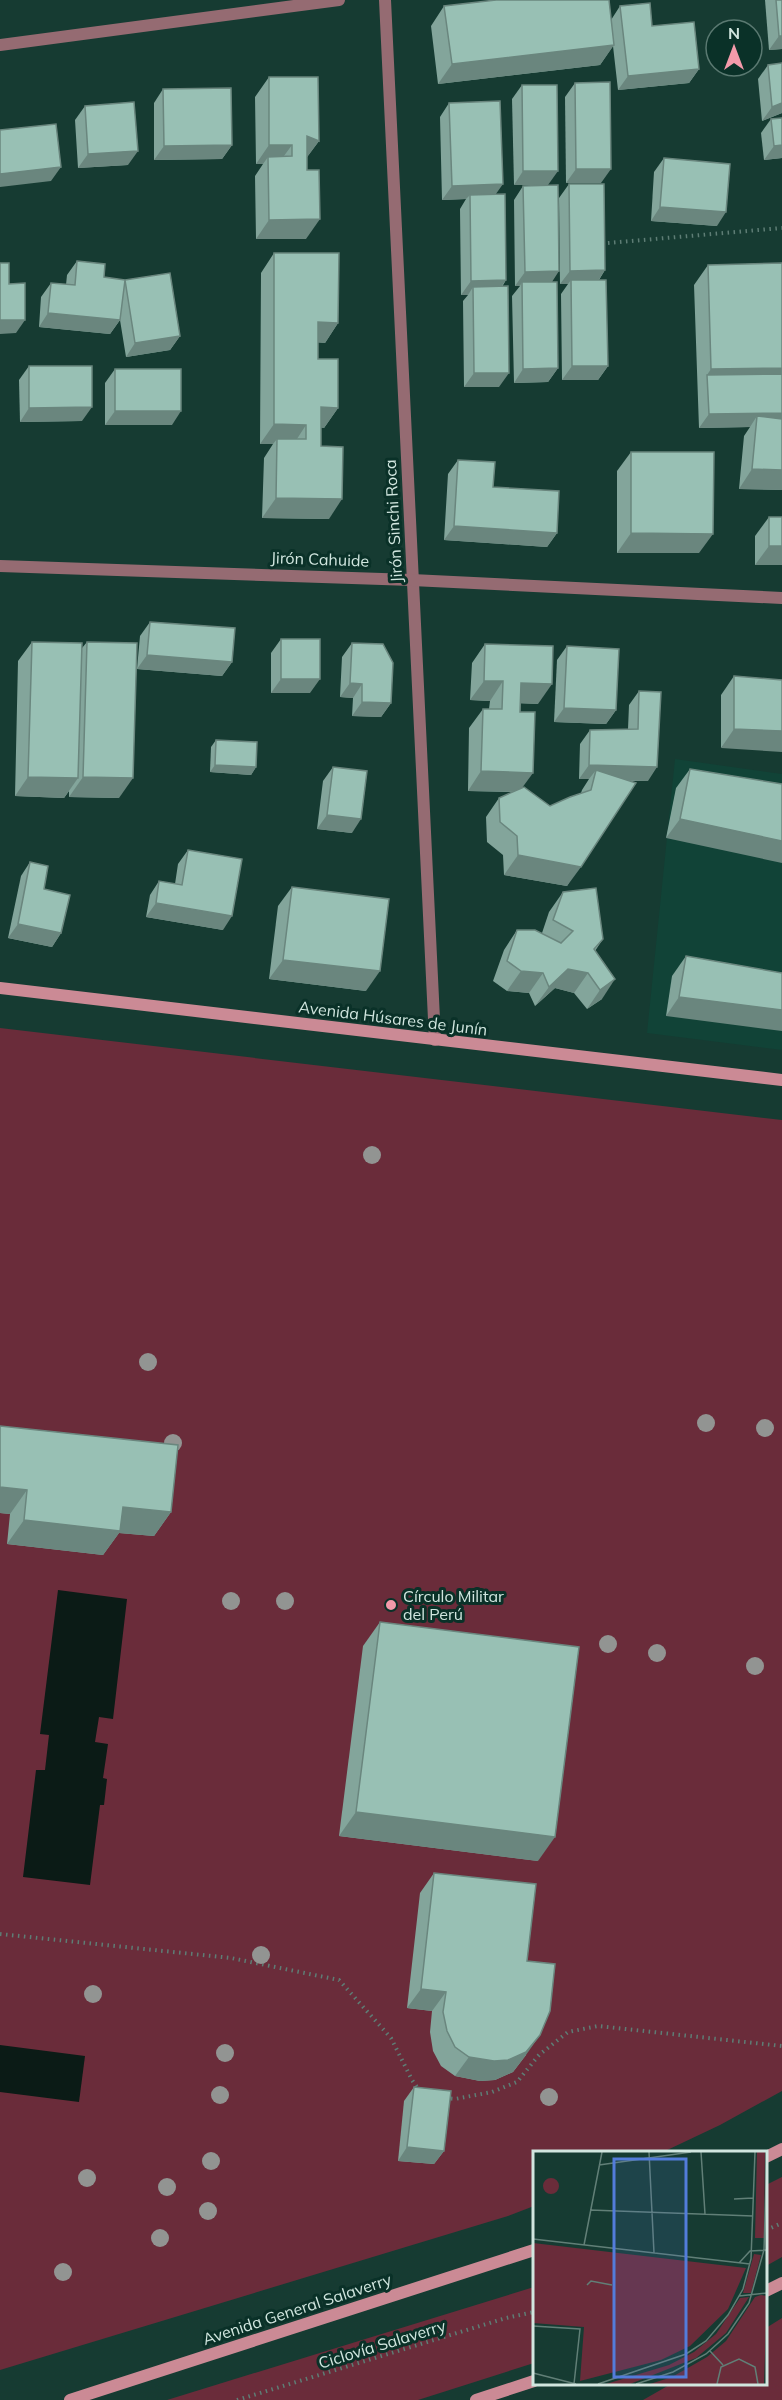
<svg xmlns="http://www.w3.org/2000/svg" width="782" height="2400" font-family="Mulish,sans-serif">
<rect width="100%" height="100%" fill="#163b32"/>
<!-- built -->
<path fill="#114337" d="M675,759L782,774V1050L647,1033Z"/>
<!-- green -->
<g fill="#6a2c3a">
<path d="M0,1028L782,1120V2091L720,2125L663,2152H534V2206L508,2216L0,2370Z"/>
<path d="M782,2177V2257L766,2266V2185Z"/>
<path d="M534,2287V2363L418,2400H167Z"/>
<path d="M782,2318V2400H643L671,2384H766V2328Z"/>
</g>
<!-- water -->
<g fill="#0b1b16">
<path d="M58,1590L127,1599L113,1719L99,1717L95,1742L108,1744L103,1778L107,1779L104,1805H100L90,1885L23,1877L36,1770H45L49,1735L40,1734Z"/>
<path d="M0,2045L85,2056L79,2102L0,2092Z"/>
</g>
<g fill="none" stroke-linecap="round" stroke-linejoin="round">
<!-- path -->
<g stroke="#5e7d75" stroke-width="4" stroke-dasharray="1.5 4.5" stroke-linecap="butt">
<path d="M608,243L782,228"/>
<path d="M0,1934L231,1958L339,1980L391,2038L412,2080L419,2090"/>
<path d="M445,2098L455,2099L492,2092L517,2082L539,2055L568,2032L598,2026L782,2046"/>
<path d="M766,2230L782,2223"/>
<path d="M237,2400L506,2318L534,2312"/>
</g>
<!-- street -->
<g stroke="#956b72" stroke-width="12">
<path d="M385,0L435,1040"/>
<path d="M0,45L339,0"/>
<path d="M0,566L412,580L782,598"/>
</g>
<!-- secondary -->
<g stroke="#cb8a95" stroke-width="12">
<path d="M0,988L782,1080"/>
<path d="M766,2157L782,2149"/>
<path d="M766,2291L782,2283"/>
<path d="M70,2400L534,2250"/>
<path d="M476,2400L534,2381"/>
</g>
</g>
<!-- trees -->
<g fill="#929492">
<circle cx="372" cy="1155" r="9"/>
<circle cx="148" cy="1362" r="9"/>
<circle cx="706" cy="1423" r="9"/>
<circle cx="765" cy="1428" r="9"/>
<circle cx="173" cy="1443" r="9"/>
<circle cx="231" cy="1601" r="9"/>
<circle cx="285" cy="1601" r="9"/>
<circle cx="608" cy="1644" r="9"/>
<circle cx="657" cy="1653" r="9"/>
<circle cx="755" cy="1666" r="9"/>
<circle cx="261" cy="1955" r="9"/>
<circle cx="93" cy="1994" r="9"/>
<circle cx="225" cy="2053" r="9"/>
<circle cx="220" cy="2095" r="9"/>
<circle cx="549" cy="2097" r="9"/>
<circle cx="211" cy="2161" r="9"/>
<circle cx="87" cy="2178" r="9"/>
<circle cx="167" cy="2187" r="9"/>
<circle cx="208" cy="2211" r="9"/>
<circle cx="160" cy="2238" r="9"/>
<circle cx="63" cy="2272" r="9"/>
</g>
<!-- wall -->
<g fill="#83a59b">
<path d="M765,0H782V49L769,50Z"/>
<path d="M444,6L611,20L620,6L652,26L699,69L689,83L618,90L613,46L600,65L438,84L431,26Z"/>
<path d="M768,65L782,113L762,121L758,79Z"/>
<path d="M269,77L319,141L307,157L306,239H256L255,176L263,164H256L255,97Z"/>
<path d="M575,83L601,183H566L565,97Z"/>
<path d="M522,85L558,171L514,185L512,99Z"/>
<path d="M163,89L232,145L222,159L154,160V103Z"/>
<path d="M449,103L496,194L506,280L502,287L499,387H464L463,301L468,295H461L460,209L466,199L442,200L440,117Z"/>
<path d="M85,106L128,165L78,168L75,120Z"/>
<path d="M771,119L782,158L764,160L761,133Z"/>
<path d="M664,158L717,226L651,221L654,172Z"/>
<path d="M569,184L605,270L599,280L608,366L598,380H562L561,294L568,284H560L559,198Z"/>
<path d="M523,186L552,282L558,368L548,382L514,383L512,296L520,286H515L514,200Z"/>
<path d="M274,253L338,323L325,343L318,342V359L338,408L324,428L321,427V446L329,519L262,518L264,458L273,444H260L261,273Z"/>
<path d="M77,261L104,277L125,280L180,336L170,350L126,357L120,320L110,334L39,327L41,297L51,283L66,285L67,275Z"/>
<path d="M782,263V490L739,489L744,436L750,427L699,428L694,285L708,265Z"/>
<path d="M29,366L82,421L20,422L19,380Z"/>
<path d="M115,369L172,425H105V383Z"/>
<path d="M631,452L699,553H617V471Z"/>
<path d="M458,460L493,487L557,533L547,547L444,540L448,474Z"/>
<path d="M769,517L782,565H755V536Z"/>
<path d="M150,622L232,662L222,676L137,669L140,636Z"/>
<path d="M281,639L310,693H271V653Z"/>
<path d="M32,642L82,648L87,642L119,798L69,797V791L64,798L15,796L18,661Z"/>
<path d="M352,643L391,703L381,717L352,716L353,698L340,697L342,657Z"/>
<path d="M485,644L538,704L520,703L522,788L550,806L581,793L582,790L589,779H579L580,744L590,730L628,729L629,705L639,691L648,781H629L567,886L504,875L503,855L487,842L486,817L499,798L513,792L468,791L469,728L483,709H489L490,701L470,700L472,663Z"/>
<path d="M567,646L616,710L606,724L554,722L557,660Z"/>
<path d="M734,676L782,680L721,748V695Z"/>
<path d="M216,740L256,767L251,775L210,772L211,747Z"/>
<path d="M333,767L352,833L317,829L323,781Z"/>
<path d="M690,769L782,784L666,838L676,788Z"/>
<path d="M188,850L223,930L146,917L150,895L159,881L175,884L178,864Z"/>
<path d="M30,862L61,933L52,947L8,938L21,876Z"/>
<path d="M292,887L366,991L269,979L278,906Z"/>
<path d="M563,892L603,939L595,951L602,999L587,1009L574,993L555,988L535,1006L529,993L507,991L493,981L504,950L517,930L542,933L549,912Z"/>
<path d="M686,956L782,973L666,1016L672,976Z"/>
<path d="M0,1426L171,1512L154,1536L119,1533L103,1555L7,1544L10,1514L0,1513Z"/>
<path d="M380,1622L538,1861L339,1836L363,1646Z"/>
<path d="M434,1873L527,1961L526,2055L513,2072L495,2080L480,2081L455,2076L441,2066L433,2051L430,2032L432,2011L407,2008L420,1893Z"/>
<path d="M414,2087L444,2151L434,2164L398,2161L404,2101Z"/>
</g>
<!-- shaded-wall -->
<g fill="#6a867e">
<path d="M779,36H782V49L769,50Z"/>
<path d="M614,45L600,65L438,84L452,64Z"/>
<path d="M699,69L689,83L618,90L628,76Z"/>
<path d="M782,103V113L762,121L772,107Z"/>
<path d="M307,136L319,141L305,160Z"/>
<path d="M232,145L222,159L154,160L164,146Z"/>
<path d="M269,145H292L278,164L268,157L263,164H256Z"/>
<path d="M782,145V158L764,160L774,146Z"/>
<path d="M138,151L128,165L78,168L88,154Z"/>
<path d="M61,167L51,181L0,187V174Z"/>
<path d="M576,169H611L601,183H566Z"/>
<path d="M523,171H558L548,185H514Z"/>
<path d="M503,184L493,198L470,195L466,199L442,200L452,186Z"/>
<path d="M660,207L726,212L717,226L651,221Z"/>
<path d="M320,219L306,239H256L269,220Z"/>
<path d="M605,270L596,284L571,280L568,284H560L570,271Z"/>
<path d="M559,271L550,285L522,282L520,286H515L525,272Z"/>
<path d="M506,280L496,294L473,287L468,295H461L471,281Z"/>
<path d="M48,313L120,320L110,334L39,327Z"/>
<path d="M0,320H25L16,333L0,334Z"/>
<path d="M318,322L338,323L325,343L304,342Z"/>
<path d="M180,336L170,350L126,357L135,343Z"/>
<path d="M572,366H608L598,380H562Z"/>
<path d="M558,368L548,382L514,383L523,369Z"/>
<path d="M782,368V388L707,375L711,369Z"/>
<path d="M474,373H509L499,387H464Z"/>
<path d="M92,407L82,421L20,422L29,408Z"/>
<path d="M321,407L338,408L324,428L307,427Z"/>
<path d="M115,411H181L172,425H105Z"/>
<path d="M782,413V427L757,416L750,427L699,428L709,414Z"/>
<path d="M274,424L306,425L293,445L277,439L273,444H260Z"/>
<path d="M752,469L782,470V490L739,489Z"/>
<path d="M276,498L342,499L329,519L262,518Z"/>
<path d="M454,526L557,533L547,547L444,540Z"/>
<path d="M631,533L713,534L699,553H617Z"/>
<path d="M769,546H782V565H755Z"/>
<path d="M147,655L232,662L222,676L137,669Z"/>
<path d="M281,679H320L310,693H271Z"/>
<path d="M484,681H503L490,701L470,700Z"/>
<path d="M350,683L362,684L353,698L340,697Z"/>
<path d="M521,683L552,684L538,704L507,703Z"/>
<path d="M362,702L391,703L381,717L352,716Z"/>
<path d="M564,708L616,710L606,724L554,722Z"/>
<path d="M734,729L782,731V752L721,748Z"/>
<path d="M215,765L256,767L251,775L210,772Z"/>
<path d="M589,765L657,767L648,781L593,780L596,770L589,779H579Z"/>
<path d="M481,771L533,773L519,792L468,791Z"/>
<path d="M28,777L78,778L64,798L15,796Z"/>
<path d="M83,777L133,778L119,798L69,797Z"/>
<path d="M327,815L361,819L352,833L317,829Z"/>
<path d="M680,819L782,841V863L666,838Z"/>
<path d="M518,855L581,867L567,886L504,875Z"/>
<path d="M156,903L232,916L223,930L146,917Z"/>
<path d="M18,924L61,933L52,947L8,938Z"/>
<path d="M283,960L380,971L366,991L269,979Z"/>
<path d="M568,969L588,973L574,993L555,988L535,1006L549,987Z"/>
<path d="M521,971L543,973L529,993L507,991Z"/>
<path d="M615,979L602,999L587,1009L600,990Z"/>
<path d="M679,997L782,1010V1031L666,1016Z"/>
<path d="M0,1487L27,1490L10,1514L0,1513Z"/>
<path d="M123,1507L171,1512L154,1536L119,1533L103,1555L7,1544L24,1520Z"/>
<path d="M356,1812L555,1837L538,1861L339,1836Z"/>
<path d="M421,1989L446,1992L432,2011L407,2008Z"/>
<path d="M540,2035L526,2055L513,2072L495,2080L480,2081L455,2076L469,2057Z"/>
<path d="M407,2147L444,2151L434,2164L398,2161Z"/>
</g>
<!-- building -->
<g fill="#98c0b4" stroke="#6a867e" stroke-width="1.5">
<path d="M496,0H609L614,45L452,64L444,6Z"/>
<path d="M776,0H782V36H779Z"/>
<path d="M650,3L652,26L694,22L699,69L628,76L620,6Z"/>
<path d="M782,63V103L772,107L768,65Z"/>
<path d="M269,77H318L319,141L307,136V170H319L320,219L269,220L268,157L292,156V145H269Z"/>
<path d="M610,82L611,169H576L575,83Z"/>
<path d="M522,85H557L558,171H523Z"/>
<path d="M231,88L232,145L164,146L163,89Z"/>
<path d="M500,101L503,184L452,186L449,103Z"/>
<path d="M134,102L138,151L88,154L85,106Z"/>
<path d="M782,118V145L774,146L771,119Z"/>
<path d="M56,124L61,167L0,174V130Z"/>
<path d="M664,158L730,164L726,212L660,207Z"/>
<path d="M569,184H604L605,270L570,271Z"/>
<path d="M558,185L559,271L525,272L523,186Z"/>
<path d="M505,194L506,280L471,281L470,195Z"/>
<path d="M274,253H339L338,323L318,322V359H338V408L321,407V446L343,447L342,499L276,498L277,439H306V425L274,424Z"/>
<path d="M77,261L105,264L104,277L125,280L170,273L180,336L135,343L125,280L120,320L48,313L51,283L75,285Z"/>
<path d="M0,263H9V284L25,283V320H0Z"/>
<path d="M782,263V368L711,369L708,265Z"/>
<path d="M571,280H606L608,366H572Z"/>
<path d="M522,282H557L558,368L523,369Z"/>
<path d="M508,286L509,373H474L473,287Z"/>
<path d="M29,366H92V407L29,408Z"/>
<rect x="115" y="369" width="66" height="42"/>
<path d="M782,374V413L709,414L707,375Z"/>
<path d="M757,416L782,419V470L752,469Z"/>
<path d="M631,452H714L713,534L631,533Z"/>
<path d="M458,460L495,462L493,487L559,491L557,533L454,526Z"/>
<rect x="769" y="517" width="13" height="29"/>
<path d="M150,622L235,628L232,662L147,655Z"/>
<rect x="281" y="639" width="39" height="40"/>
<path d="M32,642L82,643L78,778L28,777Z"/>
<path d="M87,642L137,643L133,778L83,777Z"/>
<path d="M352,643L383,644L393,663L391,703L362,702V684L350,683Z"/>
<path d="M485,644L553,646L552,684L521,683L520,712H535L533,773L481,771L483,709H502L503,681H484Z"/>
<path d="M567,646L619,649L616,710L564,708Z"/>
<path d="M734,676L782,680V731L734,729Z"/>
<path d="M639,691L661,692L657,767L589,765L590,730L638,729Z"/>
<path d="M216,740L257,742L256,767L215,765Z"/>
<path d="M333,767L367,771L361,819L327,815Z"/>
<path d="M690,769L782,784V841L680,819Z"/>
<path d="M596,770L636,783L581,867L518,855L517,836L500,822L499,798L524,787L550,806L570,797L591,790Z"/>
<path d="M188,850L242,859L232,916L156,903L159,881L182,885Z"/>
<path d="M30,862L48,866L44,889L70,895L61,933L18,924Z"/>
<path d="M292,887L389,899L380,971L283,960Z"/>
<path d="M596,888L603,939L594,949L615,979L600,990L588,973L568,969L549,987L543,973L521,971L507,961L517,930H535L561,943L573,931L553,920L563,892Z"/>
<path d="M686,956L782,973V1010L679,997Z"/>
<path d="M0,1426L178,1445L171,1512L123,1507L120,1531L24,1520L27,1490L0,1487Z"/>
<path d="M380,1622L579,1647L555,1837L356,1812Z"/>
<path d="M434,1873L536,1884L527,1961L555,1964L550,2011L540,2035L526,2052L508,2060L494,2061L469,2057L455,2047L447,2031L443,2012L446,1992L421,1989Z"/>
<path d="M414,2087L451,2091L444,2151L407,2147Z"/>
</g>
<!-- markers -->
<circle fill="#f39aaa" stroke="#0a3128" stroke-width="2" cx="391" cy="1605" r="6"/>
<g text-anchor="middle" stroke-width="6" stroke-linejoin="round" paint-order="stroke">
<!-- street labels -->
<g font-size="16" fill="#d1e6df" stroke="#0a3128">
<text transform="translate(393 521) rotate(-93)" y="6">Jirón Sinchi Roca</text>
<text transform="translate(320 559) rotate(2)" y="6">Jirón Cahuide</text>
<text transform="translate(393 1018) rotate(7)" y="6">Avenida Húsares de Junín</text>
<text transform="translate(297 2309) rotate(-18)" y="6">Avenida General Salaverry</text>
<text transform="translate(382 2344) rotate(-17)" y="6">Ciclovía Salaverry</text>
</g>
<!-- poi labels -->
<g font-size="16" fill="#d1e6df" stroke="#0a3128" text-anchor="start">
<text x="403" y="1602">Círculo Militar<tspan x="403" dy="18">del Perú</tspan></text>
</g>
</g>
<!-- overview -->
<g transform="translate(533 2151)">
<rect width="234" height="234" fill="#163b32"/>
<path d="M224,1H232L231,87H222ZM10 35a8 8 0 1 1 16 0a8 8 0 1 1-16 0ZM0,92L213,117L195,158L157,195L128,209L47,230L51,176L0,172ZM221,103L228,104L218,142H210ZM228,144L234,145L231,233H117L139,226L174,206L193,190L222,146ZM216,146L193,182L163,207L97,233H73L136,214L161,201L183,183L207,147Z" fill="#6a2c3a"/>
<path fill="none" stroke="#617f77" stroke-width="1.5" d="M116,1L121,102M168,1L172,63M66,14L158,1M201,48L220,47M57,59L220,65M0,88L217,113M51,94L69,1M206,112L217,100L234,99M54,134L58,130L79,134M206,145L234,142M0,175L47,178L41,233M177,200L190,214M0,222L43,233M65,233L153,203L173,190L195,164L210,138L218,108L222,1M103,233L140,221L173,203L195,183L216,152L231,99L234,1M184,233L188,216L206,208L222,216L225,233"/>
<path fill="#537cda" fill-opacity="0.15" stroke="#537cda" stroke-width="3" d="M81,8H153V226H81Z"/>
<rect width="234" height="234" fill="none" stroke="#d1e6df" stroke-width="3"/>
</g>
<!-- north arrow -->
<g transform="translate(734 48)"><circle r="28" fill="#0a3128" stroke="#5a7971" stroke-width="1.5"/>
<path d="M0-4.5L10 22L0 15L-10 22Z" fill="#f39aaa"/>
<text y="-9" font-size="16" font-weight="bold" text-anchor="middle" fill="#d1e6df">N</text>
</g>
</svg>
